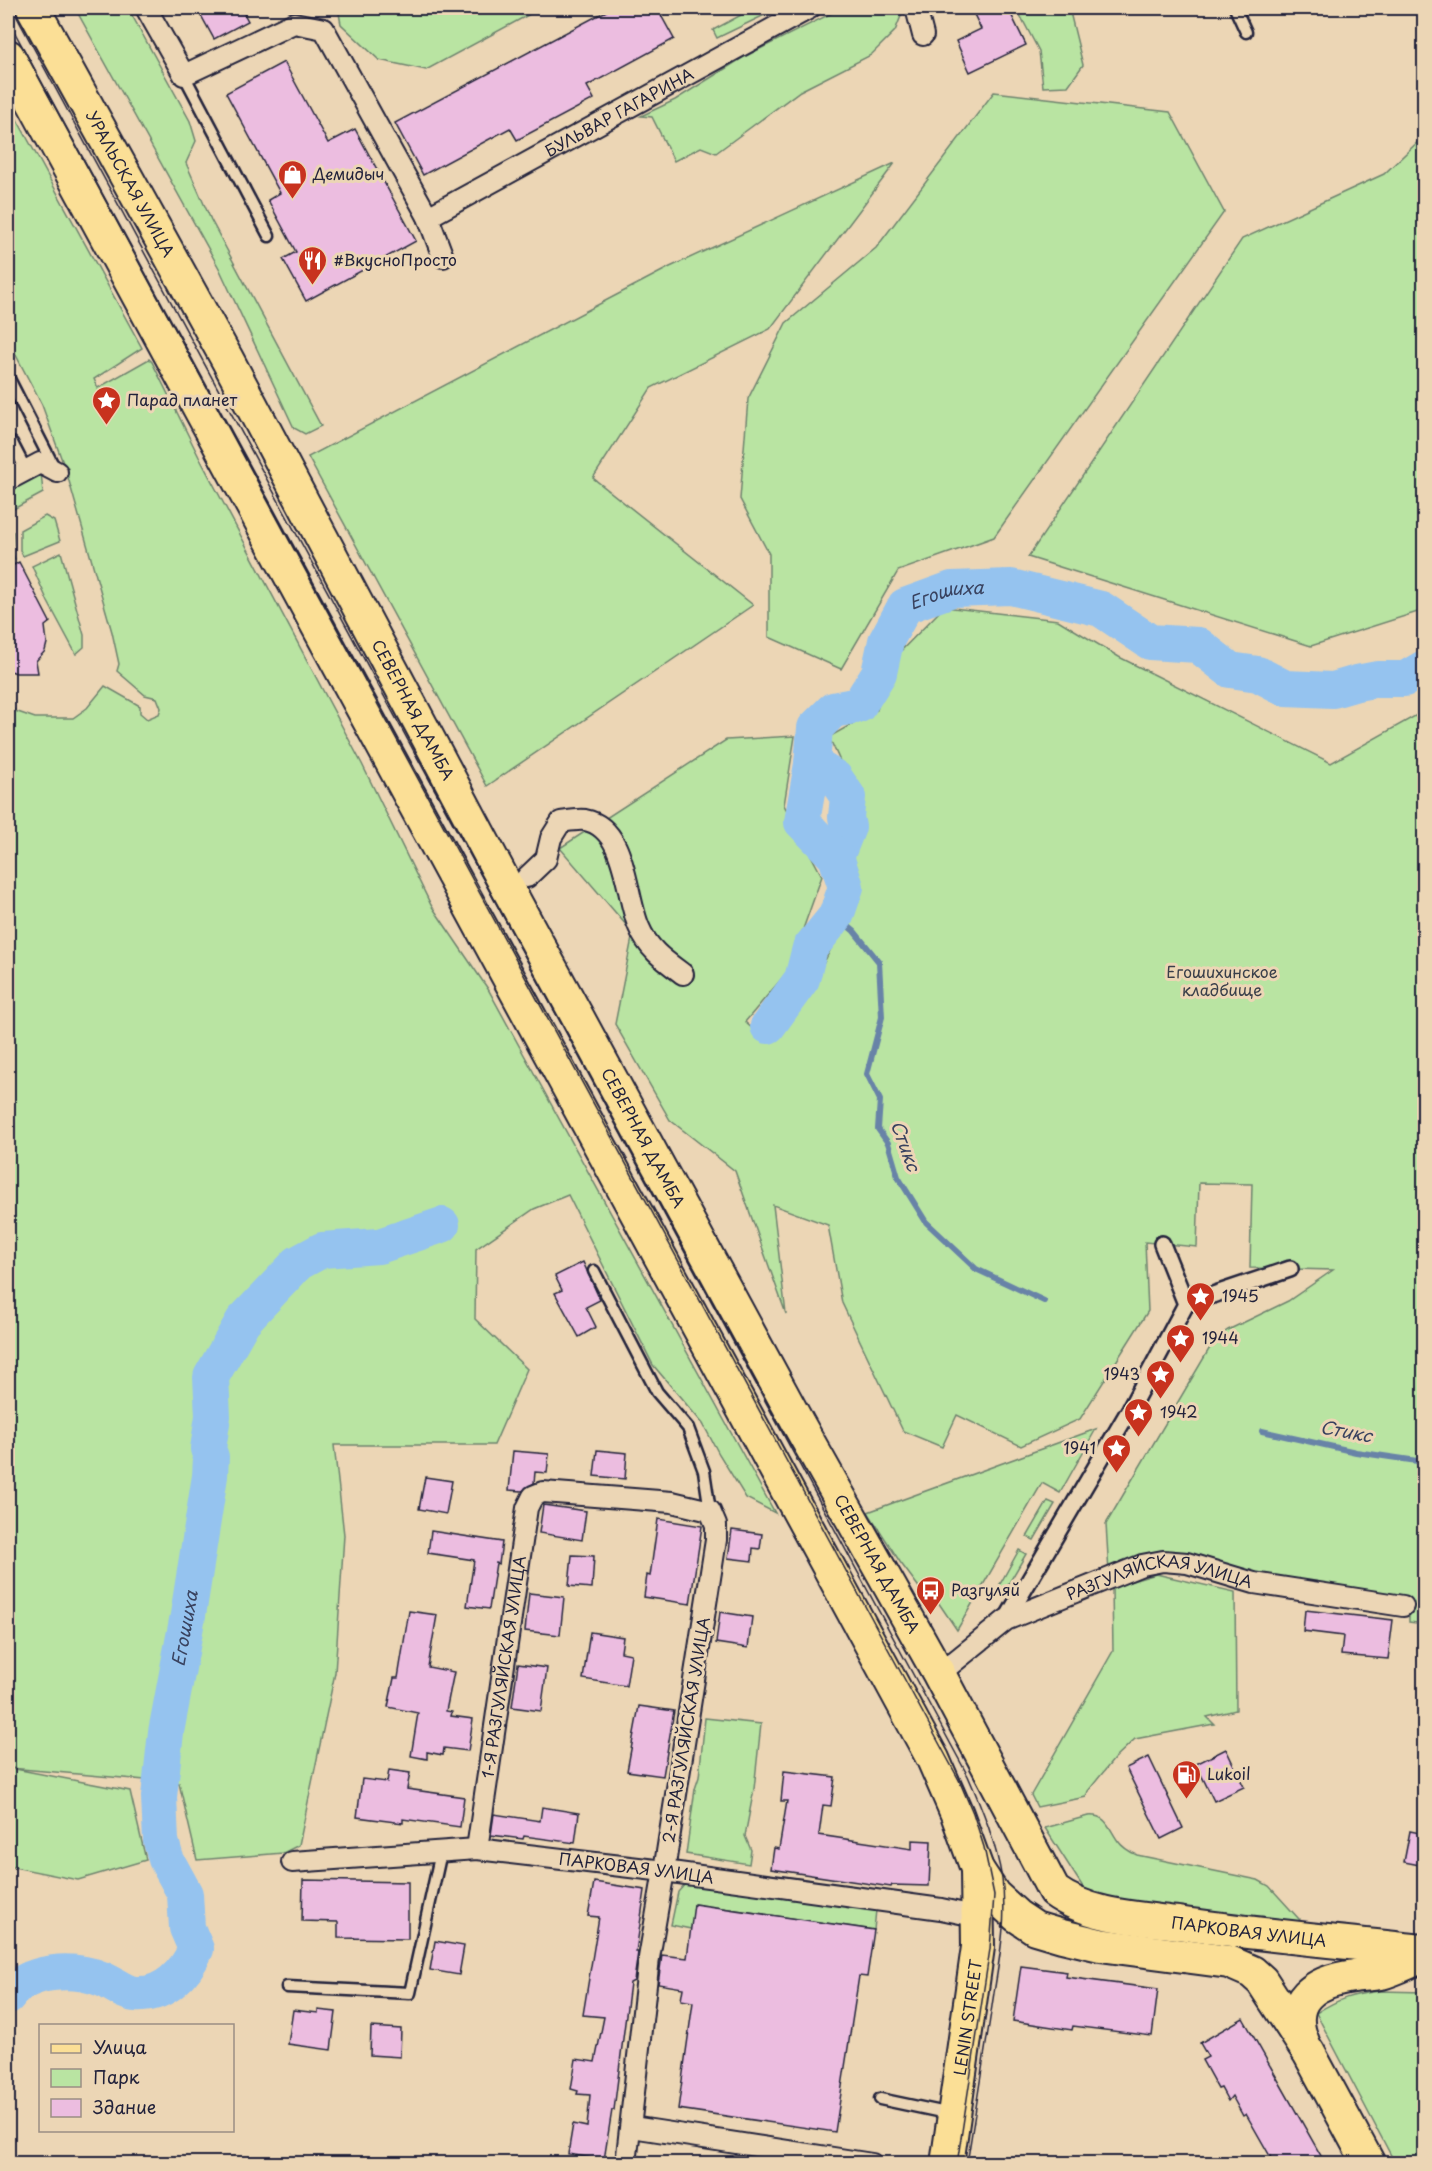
<svg xmlns="http://www.w3.org/2000/svg" width="1432" height="2171" font-family="'Playpen Sans',sans-serif">
<rect width="100%" height="100%" fill="#ecd6b5"/>
<filter id="ink" filterUnits="userSpaceOnUse"><feTurbulence type="fractalNoise" baseFrequency=".0167" numOctaves="2"/><feDisplacementMap in="SourceGraphic" scale="12" xChannelSelector="R" yChannelSelector="G"/><feConvolveMatrix kernelMatrix="1 2 1 2 8 2 1 2 1" color-interpolation-filters="sRGB"/></filter>
<g filter="url(#ink)">
<!-- green -->
<g fill="#b9e4a2" stroke="#6e836e" stroke-width="1.5">
<path d="M75,8H128L190,121L196,141L186,163L211,220L321,426L305,434L294,428L219,268Z"/>
<path d="M338,8H541L426,70L379,60L341,24Z"/>
<path d="M754,8H779L717,38L713,30Z"/>
<path d="M842,8H901L903,11L895,31L871,55L800,91L716,153L701,147L674,161L652,117L641,116L675,100L744,57Z"/>
<path d="M1022,8H1069L1083,65L1068,86L1043,87L1039,51L1019,13Z"/>
<path d="M994,92L1170,112L1224,212L994,537L898,571L841,669L769,637V554L740,499L748,399L786,323L876,248Z"/>
<path d="M8,103L142,348L94,379L98,388L149,359L152,362L199,457L362,764L431,905L488,989L775,1513L746,1498L719,1454L703,1424L653,1365L568,1195L534,1209L476,1249L475,1319L527,1369L494,1445H334L344,1535L335,1673L299,1845L283,1853L197,1860L179,1783L10,1768L130,1791L146,1860L78,1880L8,1866V702L15,711L35,718H73L87,708L105,686L140,706V713L147,719L159,714L161,708L157,698L145,695L117,671L119,664L112,632L67,474L42,405L8,340Z"/>
<path d="M1424,136V610L1311,646L1028,557L1242,239L1384,174Z"/>
<path d="M895,163L770,329L651,388L593,478L753,605L487,786L308,457L670,267Z"/>
<path d="M41,472L43,493L8,512V490Z"/>
<path d="M45,516L54,521L60,541L23,556L20,550V530Z"/>
<path d="M13,532L12,552L15,559L8,564V535Z"/>
<path d="M61,552L84,635V647L76,654L48,602L32,566Z"/>
<path d="M944,607L1058,620L1119,657L1331,763L1424,711V1624L1409,1622V1602L1211,1566L1109,1573L1106,1524L1215,1339L1228,1330L1288,1301L1333,1270L1250,1268L1252,1184L1199,1183L1197,1247L1145,1242L1148,1311L1080,1419L1021,1446L957,1415L942,1447L903,1431L842,1303L828,1225L773,1205L786,1314L735,1171L670,1120L615,1024L633,933L560,848L726,740L795,736L784,805L822,876L788,971L745,1022L768,1043L805,1000L846,919L855,885L850,845L858,818L851,785L829,737L877,710L891,661Z"/>
<path d="M1096,1429L1060,1493L1042,1483L957,1630L936,1599L930,1602L900,1562L868,1512Z"/>
<path d="M1048,1501L1055,1504L1034,1540L1027,1537Z"/>
<path d="M1019,1550L1026,1554L1005,1590L999,1586Z"/>
<path d="M1156,1574L1235,1592L1236,1710L1207,1717L1214,1724L1135,1739L1114,1759L1088,1791L1086,1797L1037,1807L1031,1795L1113,1651L1112,1587Z"/>
<path d="M705,1718L761,1724L754,1789L745,1836L751,1850L749,1864L686,1854L695,1789L699,1777Z"/>
<path d="M1088,1816C1107,1814 1109,1829 1118,1841C1123,1848 1130,1852 1137,1855L1258,1880L1269,1886L1309,1930L1088,1895L1045,1828Z"/>
<path d="M687,1882L876,1910L874,1930L695,1904L691,1929L671,1925L678,1892Z"/>
<path d="M1380,1991L1424,1992V2163H1395L1316,2013C1340,1998 1351,1995 1380,1991Z"/>
</g>
<g fill="none" stroke-linecap="round" stroke-linejoin="round">
<!-- stream -->
<g stroke="#6783a7" stroke-width="6">
<path d="M836,916L854,931L879,962L882,1017L867,1074L880,1100L878,1129L888,1143L898,1177L926,1222L976,1269L1044,1301"/>
<path d="M1262,1431L1356,1452L1424,1462"/>
</g>
<!-- river -->
<g stroke="#95c3ef" stroke-width="36">
<path d="M812,764L835,778L848,797L846,817L848,827L836,857"/>
<path id="s1" d="M768,1026L802,979L810,948L836,916L846,887L836,857L802,822L812,764L815,728L833,710L859,705L879,673L886,641L905,606L952,589L1011,587L1101,609L1150,642L1198,645L1230,670L1258,674L1285,688L1333,690L1357,683L1378,679H1405L1424,668"/>
<path id="s2" d="M8,1996C28,1969 73,1968 102,1979C113,1983 125,1994 136,1994C165,1996 186,1972 196,1949L187,1928L185,1894L166,1859L161,1841L159,1797L166,1732L188,1615L210,1476L211,1457L208,1449L213,1416L211,1377L243,1321L298,1263L322,1250L379,1246L442,1225"/>
</g>
</g>
<!-- building -->
<g fill="#ecbde0" stroke="#22223b" stroke-width="1.5">
<path d="M197,8H241L248,21L214,39Z"/>
<path d="M612,8H657L674,39L587,86L594,99L517,140L510,128L423,175L395,123Z"/>
<path d="M971,8H1008L1026,45L970,72L956,41L981,29Z"/>
<path d="M284,62L328,143L355,129L416,241L306,301L283,259L296,252L268,200L280,193L226,93Z"/>
<path d="M19,562L50,622L45,626L47,643L45,651L36,661L38,673H16L8,670V568Z"/>
<path d="M583,1262L600,1300L586,1307L596,1327L579,1337L555,1293L562,1290L555,1276Z"/>
<path d="M597,1450L627,1453L625,1479L594,1476Z"/>
<path d="M513,1451L549,1454L547,1473L535,1472L534,1483L522,1491L509,1490Z"/>
<path d="M425,1477L452,1481L446,1514L419,1509Z"/>
<path d="M543,1505L586,1511L582,1540L539,1533Z"/>
<path d="M658,1519L702,1526L690,1604L644,1597L647,1575L650,1576Z"/>
<path d="M732,1530L762,1534L760,1549L753,1548L752,1561L728,1558Z"/>
<path d="M431,1531L502,1542L499,1564L496,1563L489,1609L467,1606L474,1560L428,1553Z"/>
<path d="M572,1555L594,1556L592,1588L569,1586Z"/>
<path d="M529,1593L564,1597L560,1635L525,1631Z"/>
<path d="M1305,1610L1393,1620L1388,1659L1341,1655L1343,1636L1303,1631Z"/>
<path d="M409,1611L437,1615L428,1667L454,1672L446,1711L452,1712L451,1716L473,1719L468,1751L444,1748L443,1755L427,1752V1759L411,1756L418,1713L388,1707L394,1678H398Z"/>
<path d="M720,1612L752,1617L748,1648L716,1643Z"/>
<path d="M590,1632L623,1637L621,1652L631,1654L626,1686L583,1679Z"/>
<path d="M518,1664L547,1668L541,1711L512,1707Z"/>
<path d="M639,1706L674,1711L663,1776L627,1771Z"/>
<path d="M1226,1749L1244,1787L1214,1801L1196,1764Z"/>
<path d="M1149,1757L1183,1828L1161,1839L1126,1768Z"/>
<path d="M389,1770L410,1773L407,1789L464,1797L460,1827L403,1819V1823L357,1817L362,1779L387,1782Z"/>
<path d="M784,1771L835,1777L831,1806L823,1805L819,1835L912,1849V1840L931,1841L929,1886L892,1885L891,1887L771,1869L774,1848L779,1849L787,1801H781Z"/>
<path d="M542,1807L579,1813L575,1843L524,1836L523,1839L491,1835L494,1814L540,1821Z"/>
<path d="M1410,1831L1425,1834V1866L1404,1862Z"/>
<path d="M303,1880L408,1882V1939L338,1938V1922L302,1921Z"/>
<path d="M594,1882L645,1890L636,1952H638L634,1981L630,1983L614,2110H612L604,2160L568,2154L573,2124L587,2127L590,2095L577,2094L578,2091L571,2089L576,2059L595,2062L604,2017L583,2015L599,1917L588,1916Z"/>
<path d="M694,1904L874,1930L867,1977L859,1976L835,2132L678,2109L693,2002L681,2000L683,1988L658,1984L662,1955L687,1958Z"/>
<path d="M435,1941L464,1946L459,1975L430,1970Z"/>
<path d="M1021,1966L1067,1972L1066,1977L1158,1989L1152,2036L1073,2026L1072,2030L1013,2021Z"/>
<path d="M293,2010L318,2013V2010L336,2012L331,2050L288,2044Z"/>
<path d="M1243,2018L1325,2163H1274L1246,2114L1243,2116L1232,2096L1228,2101L1221,2088L1218,2089L1202,2060L1208,2057L1200,2043Z"/>
<path d="M371,2027L401,2029L400,2057L370,2055Z"/>
</g>
<g fill="none" stroke-linecap="round" stroke-linejoin="round">
<defs>
<g id="service">
<path d="M1235,8L1246,32"/>
<path d="M184,75L269,236"/>
<path d="M8,377L55,469"/>
<path d="M8,446L12,443L26,470"/>
<path d="M594,1271L657,1392L688,1428L704,1471L710,1511"/>
<path d="M287,1987L410,1993L441,1852"/>
<path d="M880,2099L951,2114"/>
</g>
<g id="pedestrian">
<path d="M1162,1244L1186,1304L1290,1269"/>
<path d="M1006,1620L1130,1409L1186,1304"/>
</g>
<g id="minor">
<path d="M146,8L184,75L294,23L324,29L428,217L443,257"/>
<path d="M916,8L923,35"/>
<path id="s3" d="M428,217L810,8"/>
<path d="M8,480L40,463L57,472"/>
<path d="M527,877L546,859L551,838L561,822C568,821 578,819 585,820C627,828 625,895 639,927C648,949 664,960 683,974"/>
<path id="s4" d="M939,1674L1006,1620L1142,1565L1163,1561L1187,1563L1254,1583L1403,1606"/>
<path id="s5" d="M477,1849L527,1508L533,1496L543,1492L672,1502L710,1511L716,1525V1540L664,1871L649,1958L626,2164"/>
<path id="s6" d="M292,1862L477,1849L664,1871L941,1909L979,1917"/>
<path d="M632,2127L872,2164"/>
</g>
<g id="primary">
<path id="s7" d="M33,8L227,359L507,887L799,1425L939,1674L1054,1891C1088,1916 1137,1918 1178,1923C1260,1935 1342,1942 1424,1951"/>
<path d="M8,56L933,1759L957,1814L977,1869L994,1895L1017,1916L1035,1928L1062,1936L1100,1945L1229,1962L1252,1972L1262,1981L1309,2053L1369,2164"/>
<path d="M1303,2042C1285,1999 1316,1981 1354,1976C1363,1974 1372,1975 1381,1973C1396,1969 1410,1961 1424,1956"/>
<path id="s8" d="M947,2164L978,1947L977,1869"/>
</g>
</defs>
<!-- service casing -->
<use href="#service" stroke="#22223b" stroke-width="15"/>
<!-- pedestrian casing -->
<use href="#pedestrian" stroke="#22223b" stroke-width="20"/>
<!-- minor casing -->
<use href="#minor" stroke="#22223b" stroke-width="24"/>
<!-- primary casing -->
<use href="#primary" stroke="#22223b" stroke-width="36"/>
<!-- service -->
<use href="#service" stroke="#ecd6b5" stroke-width="10"/>
<!-- pedestrian -->
<use href="#pedestrian" stroke="#ecd6b5" stroke-width="15"/>
<!-- minor -->
<use href="#minor" stroke="#ecd6b5" stroke-width="20"/>
<!-- primary -->
<use href="#primary" stroke="#fbdf96" stroke-width="32"/>
<!-- tram -->
<g stroke="#22223b" stroke-width="1.5">
<path d="M12,8L968,1776C983,1810 996,1843 1002,1879C1008,1921 998,1965 992,2006C984,2059 975,2111 967,2164"/>
<path d="M8,20L959,1780L973,1813L984,1847L994,1895L990,1949L957,2164"/>
</g>
</g>
</g>
<!-- icons -->
<defs>
<symbol id="shop-pin" viewBox="-11 -11 22 30"><path d="M0 17L-7.5 6A9.5 9.5 0 1 1 7.5 6Z" fill="#c8321e" stroke="#ecd6b5"/><path d="M-5-2.5h2.3a2.7 3.5 0 0 1 5.4 0H5L5.5 6h-11ZM-1.5-2.5h3a1.5 2.3 0 0 0-3 0Z" fill="#fff"/></symbol>
<symbol id="restaurant-pin" viewBox="-11 -11 22 30"><path d="M0 17L-7.5 6A9.5 9.5 0 1 1 7.5 6Z" fill="#c8321e" stroke="#ecd6b5"/><path d="M-5-6h1v4h1v-4h1v4h1v-4h1v5L-1.5 .5V6h-2V.5L-5-1ZM5-6V6H3V1.5H1.5Q1.5-4 5-6Z" fill="#fff"/></symbol>
<symbol id="sight-pin" viewBox="-11 -11 22 30"><path d="M0 17L-7.5 6A9.5 9.5 0 1 1 7.5 6Z" fill="#c8321e" stroke="#ecd6b5"/><path d="M0-6L1.8-2.2L6-1.7L2.9 1.2L3.7 5.4L0 3.3L-3.7 5.4L-2.9 1.2L-6-1.7L-1.8-2.2Z" fill="#fff"/></symbol>
<symbol id="bus-pin" viewBox="-11 -11 22 30"><path d="M0 17L-7.5 6A9.5 9.5 0 1 1 7.5 6Z" fill="#c8321e" stroke="#ecd6b5"/><path d="M-5-6H5V4H4V6H2V4H-2V6H-4V4H-5ZM-3.5-4V0h7V-4ZM-3.5 1.2v1.5H-2V1.2ZM2 1.2v1.5H3.5V1.2Z" fill="#fff"/></symbol>
<symbol id="fuel-pin" viewBox="-11 -11 22 30"><path d="M0 17L-7.5 6A9.5 9.5 0 1 1 7.5 6Z" fill="#c8321e" stroke="#ecd6b5"/><path d="M-5.5-6h7V0h2V4h1.3V-2.5L3-4.5l.8-.8L6-3V5H2.5V1h-1V6h-7ZM-4.2-4.7v3.2H.2V-4.7Z" fill="#fff"/></symbol>
</defs>
<g fill-rule="evenodd">
<use href="#shop-pin" x="276" y="158" width="33" height="45"/>
<use href="#restaurant-pin" x="296" y="244" width="33" height="45"/>
<use href="#sight-pin" x="90" y="384" width="33" height="45"/>
<use href="#sight-pin" x="1184" y="1280" width="33" height="45"/>
<use href="#sight-pin" x="1164" y="1322" width="33" height="45"/>
<use href="#sight-pin" x="1144" y="1358" width="33" height="45"/>
<use href="#sight-pin" x="1122" y="1396" width="33" height="45"/>
<use href="#sight-pin" x="1100" y="1432" width="33" height="45"/>
<use href="#bus-pin" x="914" y="1574" width="33" height="45"/>
<use href="#fuel-pin" x="1170" y="1758" width="33" height="45"/>
</g>
<g text-anchor="middle" stroke-width="6" stroke-linejoin="round" paint-order="stroke">
<!-- street labels -->
<g font-size="16" fill="#22223b" stroke="#ecd6b5">
<text dy="6" stroke="none"><textPath href="#s3" startOffset="218">БУЛЬВАР ГАГАРИНА</textPath></text>
<text dy="6" stroke="none"><textPath href="#s7" startOffset="201">УРАЛЬСКАЯ УЛИЦА</textPath></text>
<text dy="6" stroke="none"><textPath href="#s7" startOffset="798">СЕВЕРНАЯ ДАМБА</textPath></text>
<text dy="6" stroke="none"><textPath href="#s7" startOffset="1284">СЕВЕРНАЯ ДАМБА</textPath></text>
<text dy="6" stroke="none"><textPath href="#s7" startOffset="1770">СЕВЕРНАЯ ДАМБА</textPath></text>
<text dy="6" stroke="none"><textPath href="#s4" startOffset="249">РАЗГУЛЯЙСКАЯ УЛИЦА</textPath></text>
<text dy="6" stroke="none"><textPath href="#s5" startOffset="184">1-Я РАЗГУЛЯЙСКАЯ УЛИЦА</textPath></text>
<text transform="translate(686 1730) rotate(-81)" y="6">2-Я РАЗГУЛЯЙСКАЯ УЛИЦА</text>
<text dy="6" stroke="none"><textPath href="#s6" startOffset="346">ПАРКОВАЯ УЛИЦА</textPath></text>
<text dy="6" stroke="none"><textPath href="#s7" startOffset="2343">ПАРКОВАЯ УЛИЦА</textPath></text>
<text dy="6" stroke="none"><textPath href="#s8" startOffset="148">LENIN STREET</textPath></text>
</g>
<!-- poi labels -->
<g font-size="16" fill="#22223b" stroke="#ecd6b5" text-anchor="start">
<text x="313" y="180">Демидыч</text>
<text x="334" y="266">#ВкусноПросто</text>
<text x="127" y="406">Парад планет</text>
<text x="1222" y="1302">1945</text>
<text x="1202" y="1344">1944</text>
<text x="1140" y="1380" text-anchor="end">1943</text>
<text x="1160" y="1418">1942</text>
<text x="1096" y="1454" text-anchor="end">1941</text>
<text x="951" y="1596">Разгуляй</text>
<text x="1207" y="1780">Lukoil</text>
</g>
<!-- park labels -->
<g font-size="16" fill="#393f4a" stroke="#ecd6b5">
<text x="1222" y="978">Егошихинское<tspan x="1222" dy="18">кладбище</tspan></text>
</g>
<!-- water labels -->
<g font-size="18" font-style="italic" fill="#39425f" stroke="#ecd6b5">
<text dy="6" stroke="none"><textPath href="#s1" startOffset="543">Егошиха</textPath></text>
<text transform="translate(905 1146) rotate(70)" y="6">Стикс</text>
<text transform="translate(1346 1432) rotate(11)" y="6">Стикс</text>
<text dy="6" stroke="none"><textPath href="#s2" startOffset="549">Егошиха</textPath></text>
</g>
</g>
<!-- margin -->
<rect width="1432" height="2171" fill="none" stroke="#ecd6b5" stroke-width="30"/>
<rect x="15" y="15" width="1402" height="2141" fill="none" stroke="#22223b" stroke-width="2" filter="url(#ink)"/>
<!-- legend -->
<rect x="39" y="2024" width="195" height="108" fill="#ecd6b5" stroke="#9b8e84" stroke-width="1.5"/>
<rect x="51" y="2044" width="30" height="9" fill="#fbdf96" stroke="#9b8e84" stroke-width="1.5"/>
<text x="93" y="2054" font-size="18" fill="#22223b">Улица</text>
<rect x="51" y="2069" width="30" height="18" fill="#b9e4a2" stroke="#9b8e84" stroke-width="1.5"/>
<text x="93" y="2084" font-size="18" fill="#22223b">Парк</text>
<rect x="51" y="2099" width="30" height="18" fill="#ecbde0" stroke="#9b8e84" stroke-width="1.5"/>
<text x="93" y="2114" font-size="18" fill="#22223b">Здание</text>
</svg>
